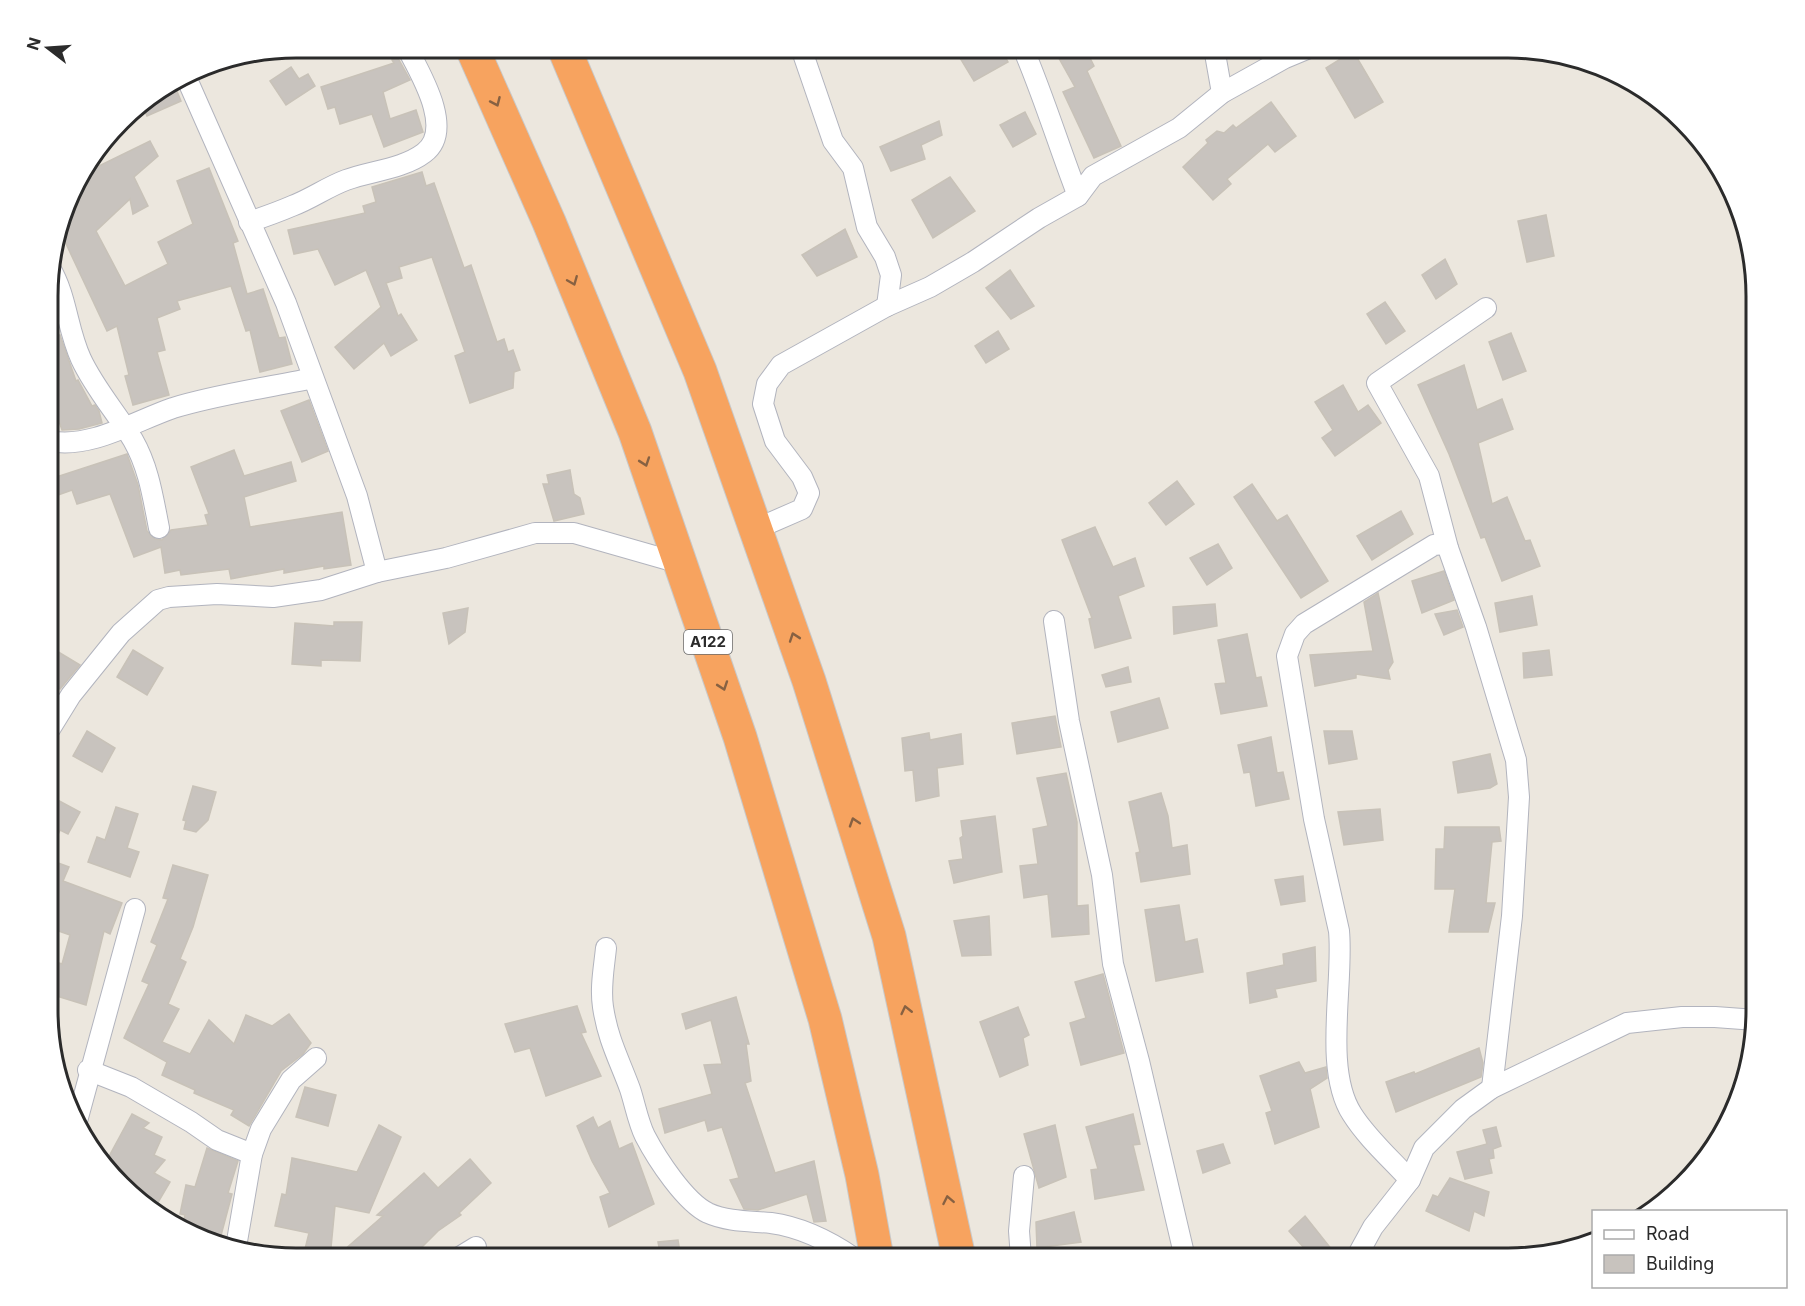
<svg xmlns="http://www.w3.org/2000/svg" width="1805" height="1306" font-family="Inter,sans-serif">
<rect width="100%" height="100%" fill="#ece7de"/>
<!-- building -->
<g fill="#c8c3be" stroke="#c8c2b8" stroke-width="1.5">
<path d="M954,48H1000L1008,62L974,81Z"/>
<path d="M1065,48H1085L1094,66L1087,71L1121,146L1094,158L1063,92L1075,87L1056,53Z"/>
<path d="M1353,51L1383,102L1355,118L1326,68Z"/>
<path d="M398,58L410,80L383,92L390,119L416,110L423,132L384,147L372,114L340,124L335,107L328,109L321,87L394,63L392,60Z"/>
<path d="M291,67L299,79L308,74L315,86L286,105L270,81Z"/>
<path d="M174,84L181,101L147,116L142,104Z"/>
<path d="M1271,102L1296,136L1275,152L1268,144L1227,179L1231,184L1213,200L1183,167L1208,143L1206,140L1217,131L1224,133L1233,125L1236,128Z"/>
<path d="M1025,112L1036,134L1013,147L1000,125Z"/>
<path d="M939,121L942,135L921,145L925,159L891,171L880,147Z"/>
<path d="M150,141L158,156L134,177L148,206L133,214L130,199L96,231L125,286L168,264L158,242L193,224L177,181L209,168L238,241L233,243L247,294L263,289L279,338L285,337L292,364L260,372L250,330L246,331L231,286L177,301L180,309L157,318L165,350L157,352L169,395L133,405L125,376L129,375L117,326L107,331L60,231L74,186L96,158L99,166Z"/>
<path d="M422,172L426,186L434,183L464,268L471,265L497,342L504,339L508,352L513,350L520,370L514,372L513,388L470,403L455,356L465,352L432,257L399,267L402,278L386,283L398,316L401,314L417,340L391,356L384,343L354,369L335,347L381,307L366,270L335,285L318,249L294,254L288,230L365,213L363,206L376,202L372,187Z"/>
<path d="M950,177L975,211L933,238L912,200Z"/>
<path d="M1546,215L1554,256L1527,262L1518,221Z"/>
<path d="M845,229L857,257L817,276L802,255Z"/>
<path d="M1445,259L1457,284L1436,299L1422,275Z"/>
<path d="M1010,270L1034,306L1011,319L986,288Z"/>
<path d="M1385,302L1405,331L1386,344L1367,314Z"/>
<path d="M998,331L1009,349L986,363L975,346Z"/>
<path d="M1511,333L1526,371L1503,380L1489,342Z"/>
<path d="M60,335L76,381L78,380L92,406L95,405L99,411L102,423L79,429L62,430L50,395V338Z"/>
<path d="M1464,365L1477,410L1502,399L1513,429L1478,443L1492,504L1507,497L1525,541L1530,540L1540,566L1502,581L1485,537L1481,538L1449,454L1418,385Z"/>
<path d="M1343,385L1358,412L1368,405L1381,423L1335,456L1322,438L1333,430L1315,402Z"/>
<path d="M309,400L328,451L302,462L281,411Z"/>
<path d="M234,450L244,476L291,462L296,481L244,497L250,527L342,512L351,565L324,569V566L284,573V569L231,579L229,569L181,575L180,570L165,573L161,547L134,557L110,494L77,504L72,490L50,498V479L127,454L138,485L147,531L155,539L162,540L171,530L208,525L205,515L209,514L191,467Z"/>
<path d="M570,470L574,494L580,498L584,514L554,521L543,484H549L547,475Z"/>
<path d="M1177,481L1194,504L1166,525L1149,503Z"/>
<path d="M1252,484L1277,521L1287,515L1328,581L1301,598L1234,497Z"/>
<path d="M1401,511L1413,534L1372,560L1357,536Z"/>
<path d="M1095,527L1113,567L1135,558L1144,586L1118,596L1131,638L1095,648L1089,619L1092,618L1062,540Z"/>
<path d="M1218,544L1232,568L1207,585L1190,558Z"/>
<path d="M1444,571L1454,600L1422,613L1412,581Z"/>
<path d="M1378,593L1393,662L1388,670L1390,679L1356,674V678L1315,686L1310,655L1373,651L1364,602Z"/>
<path d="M1532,596L1537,625L1500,632L1495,603Z"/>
<path d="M1215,604L1217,626L1174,634L1173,607Z"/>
<path d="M468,608L465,632L449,644L443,613Z"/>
<path d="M1457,610L1463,627L1444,635L1435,614Z"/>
<path d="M334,622H362L360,661L321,660V666L292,664L295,623L334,626Z"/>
<path d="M1247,634L1256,678L1261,677L1267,706L1221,714L1215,684L1226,683L1218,640Z"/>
<path d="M50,647L80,665L60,689L50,683Z"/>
<path d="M133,650L163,668L147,695L117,677Z"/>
<path d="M1549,650L1552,675L1524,678L1523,653Z"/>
<path d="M1128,667L1131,682L1106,687L1102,675Z"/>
<path d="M1159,698L1168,728L1118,742L1111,712Z"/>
<path d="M1055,716L1061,747L1017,754L1012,723Z"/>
<path d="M87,731L115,748L102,772L73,756Z"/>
<path d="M1324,731H1352L1357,759L1329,764Z"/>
<path d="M929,733L930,740L961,734L963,764L937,768L939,796L916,801L913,770L905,771L902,738Z"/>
<path d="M1271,737L1277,773L1283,772L1289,799L1256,806L1250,772L1244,773L1238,745Z"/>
<path d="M1490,754L1497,784L1490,788L1458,793L1453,762Z"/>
<path d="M1066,773L1077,822V906L1088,905L1089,934L1052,937L1048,894L1024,898L1020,866L1038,864L1033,829L1048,826L1037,778Z"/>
<path d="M193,786L216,792L208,820L196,832L184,829L186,821L183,820Z"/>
<path d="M1161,793L1168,816L1172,848L1187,845L1190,874L1141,882L1136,853L1140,852L1129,802Z"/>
<path d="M50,796L80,812L68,834L60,830L50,853Z"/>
<path d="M116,807L138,814L127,848L139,852L130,877L88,862L97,837L105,840Z"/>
<path d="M1380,809L1383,840L1344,845L1338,812Z"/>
<path d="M995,816L1002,872L954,883L949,861L963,859L960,838L963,836L961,821Z"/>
<path d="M1445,827H1499L1501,841L1492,842L1486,903H1495L1488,932H1449L1455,889H1435L1436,849H1444Z"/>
<path d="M50,860L69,867L63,881L122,903L110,934L104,931L86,1005L50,994V960L62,964L70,935L50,928Z"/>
<path d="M173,865L208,875L193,927L180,959L186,962L168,1004L179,1009L162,1042L190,1054L209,1020L234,1044L246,1015L272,1026L289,1014L311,1043L303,1054L281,1071L249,1126L231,1115L234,1110L194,1093L195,1090L162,1075L167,1062L124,1038L149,984L142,981L157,945L151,942L168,899L163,898Z"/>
<path d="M1303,876L1305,901L1281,905L1275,880Z"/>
<path d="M1179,905L1185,942L1197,939L1203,972L1156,981L1145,910Z"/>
<path d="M989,916L991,955L962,956L954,921Z"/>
<path d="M1315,947L1316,981L1275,989L1277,997L1250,1003L1247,973L1284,965L1283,954Z"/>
<path d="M1103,974L1124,1053L1081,1065L1070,1023L1086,1018L1075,982Z"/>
<path d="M736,997L749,1044H746L751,1081L745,1083L775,1173L814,1161L826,1221L814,1222L807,1194L758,1210L744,1209L730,1180L739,1178L722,1127L708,1131L705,1120L665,1133L659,1109L712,1094L704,1065L722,1064L711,1020L686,1029L682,1014Z"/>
<path d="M577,1006L586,1032L581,1033L601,1076L546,1096L530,1048L515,1052L505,1024Z"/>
<path d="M1018,1007L1029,1035L1023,1038L1028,1065L1000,1077L980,1022Z"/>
<path d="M1479,1048L1483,1063L1481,1077L1396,1112L1386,1082L1414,1072L1415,1074Z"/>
<path d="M1299,1062L1305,1073L1326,1067L1327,1078L1310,1089L1319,1127L1275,1144L1266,1113L1272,1111L1260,1076Z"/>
<path d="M305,1087L336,1095L328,1126L296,1117Z"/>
<path d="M132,1114L149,1123L143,1128L162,1137L154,1155L165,1160L154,1173L170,1182L153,1211L145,1206L106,1162Z"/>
<path d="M1133,1114L1140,1144L1133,1145L1144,1190L1095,1199L1091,1170L1098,1169L1086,1127Z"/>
<path d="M593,1117L598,1128L610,1121L619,1149L632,1143L654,1204L609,1227L600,1197L610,1193L592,1161L577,1126Z"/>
<path d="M379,1125L401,1137L369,1213L335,1206L330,1258L303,1257L309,1233L275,1226L282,1194L286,1195L292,1158L357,1172Z"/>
<path d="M1055,1125L1066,1177L1039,1188L1024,1134Z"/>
<path d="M1496,1127L1501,1146L1493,1149L1494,1158L1489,1159L1492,1173L1465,1179L1457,1152L1487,1144L1483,1130Z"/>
<path d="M1223,1144L1230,1163L1203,1173L1197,1151Z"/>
<path d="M207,1148L238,1161L228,1193L232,1194L219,1243L202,1239L182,1228L185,1215L180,1214L186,1185L195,1187Z"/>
<path d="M470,1159L491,1183L459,1213L461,1215L438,1231L411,1258H335L383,1216L377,1215L424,1173L438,1188Z"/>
<path d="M1450,1178L1489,1192L1484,1216L1474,1211L1469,1231L1426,1211L1433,1195L1438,1197Z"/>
<path d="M1074,1212L1081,1242L1037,1248L1036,1222Z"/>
<path d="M1305,1216L1333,1251L1324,1258H1313L1289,1231Z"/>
<path d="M678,1240L681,1258H661L658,1242Z"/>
</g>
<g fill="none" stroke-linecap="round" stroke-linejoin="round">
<defs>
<g id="street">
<path d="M801,48L833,141L853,168L867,227L885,257L891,275L887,306"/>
<path d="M1023,48C1044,97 1059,147 1078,196"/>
<path d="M1214,48L1222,93"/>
<path d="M186,77L286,303L357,496L377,572"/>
<path d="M249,222C264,217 278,212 292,206C311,199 327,187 346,180C370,171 403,169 424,153C455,130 420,73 407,48"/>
<path d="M50,268C67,296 67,329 81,359C95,389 116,412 133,440C149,468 153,498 159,528"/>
<path d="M1486,308L1377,383L1429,476L1448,548L1476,627L1516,760L1519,797L1512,916L1492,1088"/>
<path d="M50,441C91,449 135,421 173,408C218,394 267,388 313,378"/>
<path d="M756,529L802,509L809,493L802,477L775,441L763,404L767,384L781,365L887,306L930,287L973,262L1039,218L1078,196L1093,176L1179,128L1222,93L1285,58L1309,48"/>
<path d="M1054,621L1069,721L1102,875L1113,964L1139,1061L1185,1258"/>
<path d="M50,729L71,695L121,633L158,600L169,597L217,594L273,597L321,590L377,572L446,558L535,533H574L679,563"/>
<path d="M606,948C604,968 600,987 603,1007C608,1040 619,1059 630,1089C635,1104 638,1122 645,1136C657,1159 685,1202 708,1213C728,1222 750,1221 771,1223C801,1227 829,1241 854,1258"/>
<path d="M88,1070L131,1087L191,1122L217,1140L252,1154"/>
<path d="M77,1121L135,909"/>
<path d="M1410,1180C1391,1159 1367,1138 1352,1114C1323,1069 1344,983 1339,931L1314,819L1287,656L1295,634L1304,624L1434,545L1442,544L1448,548"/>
<path d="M236,1247L252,1154L261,1129L291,1080L316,1058"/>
<path d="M458,1258L476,1247"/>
<path d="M1021,1258L1019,1231L1024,1176"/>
<path d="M1356,1258L1373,1227L1410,1180L1424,1148L1463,1109L1492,1088L1627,1023L1682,1017H1715L1756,1020"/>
</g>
<g id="highway">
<path d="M472,48L549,222L635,432L740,737L825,1019L862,1175L877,1258"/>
<path d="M564,48L700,371L809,681L889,936L959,1258"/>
</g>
</defs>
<!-- street casing -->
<use href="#street" stroke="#b2b4be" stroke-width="22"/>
<!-- highway casing -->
<use href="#highway" stroke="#c8c8c8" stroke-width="35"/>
<!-- street -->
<use href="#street" stroke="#fff" stroke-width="20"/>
<!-- highway -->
<use href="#highway" stroke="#f7a35f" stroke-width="33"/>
</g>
<!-- one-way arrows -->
<defs><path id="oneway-chevron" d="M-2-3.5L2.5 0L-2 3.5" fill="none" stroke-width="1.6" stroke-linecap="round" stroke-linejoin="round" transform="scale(1.5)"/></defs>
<g stroke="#876142">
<use href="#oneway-chevron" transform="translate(496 102) rotate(66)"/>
<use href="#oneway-chevron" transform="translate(573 281) rotate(68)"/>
<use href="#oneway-chevron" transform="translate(645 462) rotate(71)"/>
<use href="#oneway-chevron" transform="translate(794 637) rotate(-109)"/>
<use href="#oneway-chevron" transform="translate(723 686) rotate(71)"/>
<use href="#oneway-chevron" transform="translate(854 822) rotate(-108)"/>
<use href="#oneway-chevron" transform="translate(906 1010) rotate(-103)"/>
<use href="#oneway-chevron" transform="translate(948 1200) rotate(-101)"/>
</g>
<g text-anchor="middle" stroke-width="4.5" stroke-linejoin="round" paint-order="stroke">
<!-- shield labels -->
<rect fill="#fff" stroke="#6b6b6b" stroke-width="1.5" x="684" y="630" width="48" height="24" rx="4.5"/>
<g font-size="15" font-weight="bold" fill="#2b2b2b">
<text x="708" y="647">A122</text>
</g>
</g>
<!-- crop -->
<path d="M0 0H1805V1306H0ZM296 58H1508A238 238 0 0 1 1746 296V1010A238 238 0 0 1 1508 1248H296A238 238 0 0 1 58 1010V296A238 238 0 0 1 296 58Z" fill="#fff" fill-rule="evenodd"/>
<path fill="none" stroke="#2b2b2b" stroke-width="3" d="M296 58H1508A238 238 0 0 1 1746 296V1010A238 238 0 0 1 1508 1248H296A238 238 0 0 1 58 1010V296A238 238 0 0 1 296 58Z"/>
<!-- legend -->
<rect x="1592" y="1210" width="195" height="78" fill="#ffffff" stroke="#aaaaaa" stroke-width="1.5"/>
<rect x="1604" y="1230" width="30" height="9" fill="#ffffff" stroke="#aaaaaa" stroke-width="1.5"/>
<text x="1646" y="1240" font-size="18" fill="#2b2b2b">Road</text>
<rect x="1604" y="1255" width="30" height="18" fill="#c8c3be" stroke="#aaaaaa" stroke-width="1.5"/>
<text x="1646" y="1270" font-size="18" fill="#2b2b2b">Building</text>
<!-- north arrow -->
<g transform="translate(48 48) rotate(287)" stroke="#ffffff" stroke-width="4.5" paint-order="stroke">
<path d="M0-4.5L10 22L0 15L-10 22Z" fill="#2b2b2b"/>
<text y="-9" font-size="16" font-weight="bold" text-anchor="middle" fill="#2b2b2b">N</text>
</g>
</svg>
